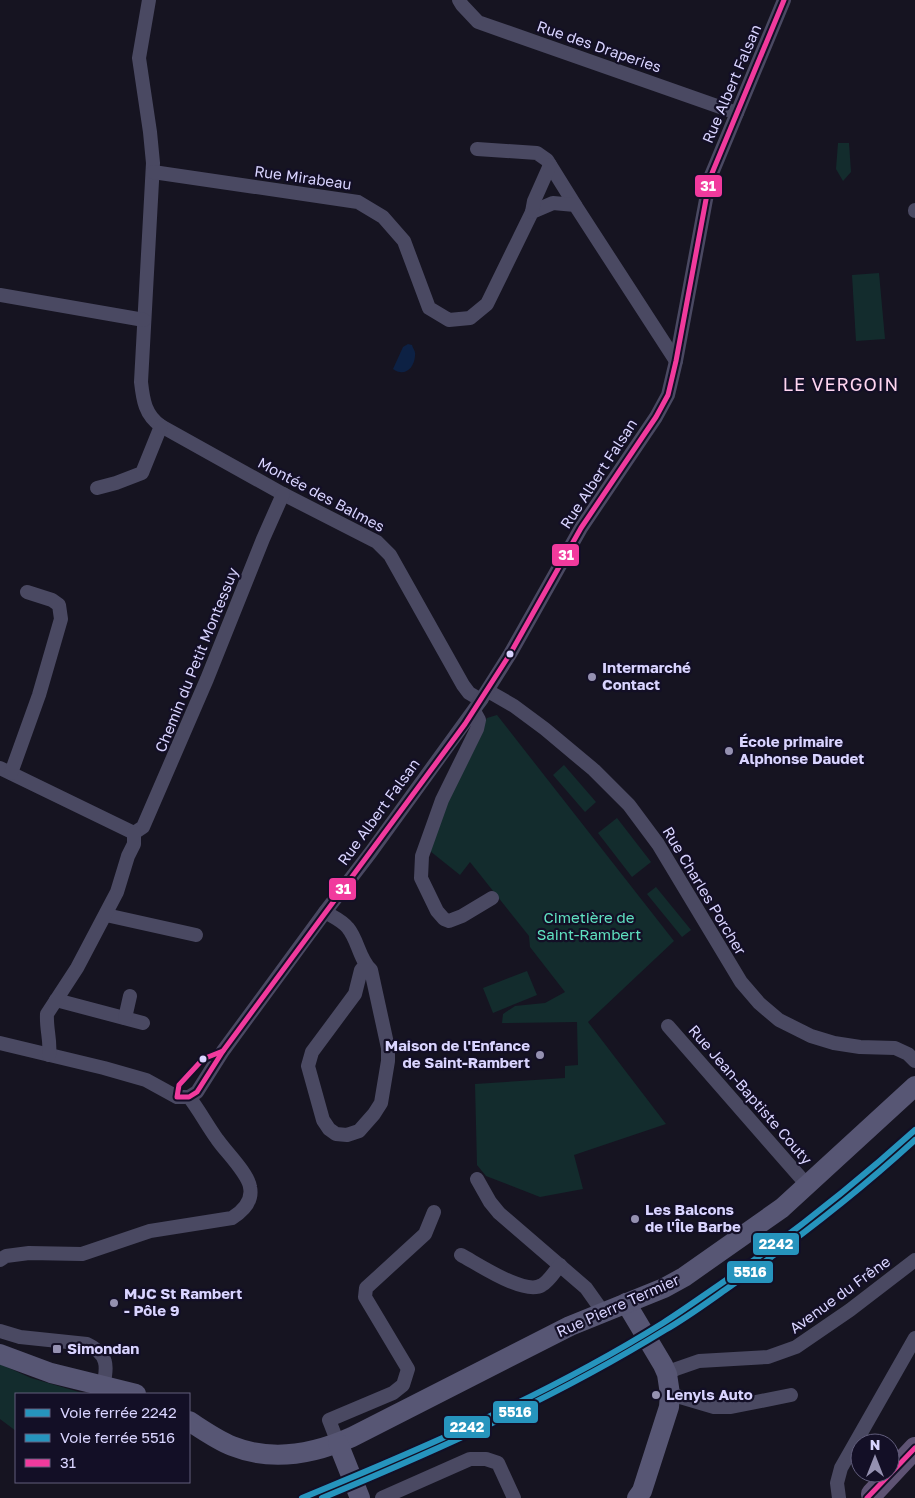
<svg xmlns="http://www.w3.org/2000/svg" width="915" height="1498" font-family="'Golos Text',sans-serif">
<rect width="100%" height="100%" fill="#161421"/>
<!-- green -->
<g fill="#132c2d">
<path d="M838,143H849L851,172L843,181L836,169Z"/>
<path d="M879,273L885,339L856,341L852,275Z"/>
<path d="M497,715L674,941L588,1022L666,1124L574,1155L583,1189L540,1197L486,1176L477,1165L475,1084L565,1078V1066L578,1065L577,1022L502,1023L503,1014L515,1006L545,1003L565,992L530,947L529,936L470,862L460,875L430,851L454,783L487,718Z"/>
<path d="M564,765L596,802L585,812L553,775Z"/>
<path d="M617,818L651,862L632,877L598,833Z"/>
<path d="M656,887L691,930L682,937L647,894Z"/>
<path d="M527,971L537,995L493,1013L483,988Z"/>
<path d="M0,1364L31,1378L86,1394H16V1431L0,1419Z"/>
</g>
<!-- water -->
<path fill="#0d2144" d="M408,344L412,345C413,349 416,351 415,356C414,369 404,377 393,369L403,347Z"/>
<g fill="none" stroke-linecap="round" stroke-linejoin="round">
<!-- street -->
<g stroke="#4a4962" stroke-width="14">
<path d="M149,0L139,58L150,132L153,163L141,382C143,400 145,415 161,426L283,494L377,542L390,555L463,685L469,693L481,700"/>
<path d="M459,0L462,5L478,22L737,113"/>
<path d="M477,149L537,153L547,160L575,205"/>
<path d="M153,172L358,202L383,217L404,241L429,308L449,320L470,318L487,304L532,212L553,203L575,205L676,361"/>
<path d="M915,210V211"/>
<path d="M532,212L534,201L550,165"/>
<path d="M0,295L144,320"/>
<path d="M97,488L116,483L142,473L161,426"/>
<path d="M488,691L514,706L545,729L594,770L629,805L658,844L741,982L759,1003L779,1020L811,1036L834,1043L860,1047L895,1048L908,1054L915,1061"/>
<path d="M474,711L479,720L477,729L442,800L422,856L421,878L437,911L444,919L449,921L462,916L492,898"/>
<path d="M0,768L134,833"/>
<path d="M11,773L39,695L61,619L59,605L52,600L27,592"/>
<path d="M134,833L143,827L207,679L263,539L283,494"/>
<path d="M325,912C332,916 343,921 348,928C358,940 359,959 371,970L388,1048V1061L381,1103L374,1114L359,1131L347,1135L336,1134L329,1129L323,1120L308,1066L312,1052L355,994L361,970L365,965"/>
<path d="M106,915L196,935"/>
<path d="M56,1000L143,1023"/>
<path d="M125,1018L130,996"/>
<path d="M668,1026L807,1185"/>
<path d="M0,1043L104,1068L146,1080L177,1097H189"/>
<path d="M49,1055C51,1041 46,1029 47,1014L77,968L117,892L128,856L134,844V833"/>
<path d="M189,1097L197,1092L223,1051L325,912L371,852L481,700L510,654L581,528L656,417L668,395L676,361L710,178L784,0"/>
<path d="M477,1179L490,1202L499,1213L586,1288L603,1312"/>
<path d="M461,1255C478,1264 525,1296 542,1285C549,1281 555,1271 560,1265"/>
<path d="M0,1260L6,1256L29,1253L82,1254L150,1231L232,1218C243,1211 253,1201 250,1187C248,1173 225,1151 217,1139C207,1125 199,1110 189,1097"/>
<path d="M0,1331L20,1337L87,1344C108,1354 108,1366 103,1386"/>
<path d="M667,1374L676,1369L699,1361L768,1357L796,1347L850,1310L915,1260"/>
<path d="M670,1394L714,1407H731L791,1395"/>
<path d="M338,1443L329,1420L393,1393L403,1385L408,1369L365,1297L366,1288L425,1234L434,1212"/>
<path d="M382,1498L470,1459H486L498,1463L514,1498"/>
<path d="M839,1498L837,1483L841,1468L915,1338"/>
</g>
<!-- secondary -->
<g stroke="#575674" stroke-width="20">
<path d="M626,1303L663,1365L667,1374L670,1394L669,1407L642,1491L637,1498"/>
<path d="M0,1354L51,1373L136,1394"/>
<path d="M189,1421C203,1430 217,1440 232,1446C272,1462 314,1454 352,1437L570,1326L664,1288L684,1277L782,1208L915,1086"/>
<path d="M338,1443L360,1498"/>
</g>
<!-- primary -->
<path stroke="#5e5373" stroke-width="22" d="M872,1494L915,1448"/>
<defs>
<g id="bus-1">
<path d="M223,1051L197,1092L189,1097H177L179,1085L203,1059Z"/>
<path d="M223,1051L465,724L510,654L581,528L656,417L668,395L676,361L710,178L784,0"/>
<path d="M867,1498L915,1448"/>
</g>
</defs>
<!-- bus-1 casing -->
<use href="#bus-1" stroke="#130f26" stroke-width="9"/>
<!-- bus-1 -->
<use href="#bus-1" stroke="#f13a9d" stroke-width="5"/>
<defs>
<path id="rail-1" d="M302,1498C426,1447 549,1394 663,1323C682,1311 700,1298 719,1285C788,1237 853,1186 915,1130"/>
<path id="rail-2" d="M322,1498C440,1449 556,1397 665,1330C686,1318 705,1304 725,1290C791,1244 855,1195 915,1140"/>
</defs>
<!-- rail-1 casing -->
<use href="#rail-1" stroke="#130f26" stroke-width="10"/>
<!-- rail-2 casing -->
<use href="#rail-2" stroke="#130f26" stroke-width="10"/>
<!-- rail-1 -->
<use href="#rail-1" stroke="#2694bd" stroke-width="6"/>
<!-- rail-2 -->
<use href="#rail-2" stroke="#2694bd" stroke-width="6"/>
</g>
<!-- markers -->
<g fill="#d9d4ff" stroke="#130f26" stroke-width="2">
<circle cx="510" cy="654" r="4.5"/>
<circle cx="203" cy="1059" r="4.5"/>
</g>
<g fill="#9591b1" stroke="#130f26" stroke-width="2">
<circle cx="592" cy="677" r="5"/>
<circle cx="729" cy="751" r="5"/>
<circle cx="540" cy="1055" r="5"/>
<circle cx="635" cy="1219" r="5"/>
<circle cx="114" cy="1303" r="5"/>
<rect x="52" y="1344" width="10" height="10" rx="2.5"/>
<circle cx="656" cy="1395" r="5"/>
</g>
<g text-anchor="middle" stroke-width="4.5" stroke-linejoin="round" paint-order="stroke">
<!-- street labels -->
<g font-size="15" fill="#d9d4ff" stroke="#130f26">
<text transform="translate(599 47) rotate(19)" y="5">Rue des Draperies</text>
<text transform="translate(732 84) rotate(-67)" y="5">Rue Albert Falsan</text>
<text transform="translate(303 178) rotate(8)" y="5">Rue Mirabeau</text>
<text transform="translate(599 474) rotate(-57)" y="5">Rue Albert Falsan</text>
<text transform="translate(321 495) rotate(28)" y="5">Montée des Balmes</text>
<text transform="translate(197 660) rotate(-68)" y="5">Chemin du Petit Montessuy</text>
<text transform="translate(379 812) rotate(-54)" y="5">Rue Albert Falsan</text>
<text transform="translate(704 891) rotate(59)" y="5">Rue Charles Porcher</text>
<text transform="translate(750 1095) rotate(49)" y="5">Rue Jean-Baptiste Couty</text>
<text transform="translate(840 1295) rotate(-36)" y="5">Avenue du Frêne</text>
<text transform="translate(618 1306) rotate(-24)" y="5">Rue Pierre Termier</text>
</g>
<!-- poi labels -->
<g font-size="15" font-weight="bold" fill="#d9d4ff" stroke="#130f26" text-anchor="start">
<text x="602" y="673">Intermarché<tspan x="602" dy="17">Contact</tspan></text>
<text x="739" y="747">École primaire<tspan x="739" dy="17">Alphonse Daudet</tspan></text>
<text x="530" y="1051" text-anchor="end">Maison de l'Enfance<tspan x="530" dy="17">de Saint-Rambert</tspan></text>
<text x="645" y="1215">Les Balcons<tspan x="645" dy="17">de l'Île Barbe</tspan></text>
<text x="124" y="1299">MJC St Rambert<tspan x="124" dy="17">- Pôle 9</tspan></text>
<text x="67" y="1354">Simondan</text>
<text x="666" y="1400">Lenyls Auto</text>
</g>
<!-- park labels -->
<g font-size="15" fill="#5fe0c0" stroke="#130f26">
<text x="589" y="923">Cimetière de<tspan x="589" dy="17">Saint-Rambert</tspan></text>
</g>
<!-- quarter labels -->
<g font-size="18" letter-spacing="1" fill="#ffd6f0" stroke="#130f26">
<text x="841" y="391">LE VERGOIN</text>
</g>
</g>
<g stroke="#130f26" stroke-width="2">
<rect x="694" y="174" width="29" height="24" rx="5" fill="#f13a9d"/>
<rect x="551" y="543" width="29" height="24" rx="5" fill="#f13a9d"/>
<rect x="328" y="877" width="29" height="24" rx="5" fill="#f13a9d"/>
<rect x="752" y="1232" width="48" height="24" rx="5" fill="#2694bd"/>
<rect x="726" y="1260" width="48" height="24" rx="5" fill="#2694bd"/>
<rect x="492" y="1400" width="47" height="24" rx="5" fill="#2694bd"/>
<rect x="443" y="1415" width="48" height="24" rx="5" fill="#2694bd"/>
</g>
<g font-size="14" text-anchor="middle" font-weight="bold" fill="#fff">
<text x="708" y="191">31</text>
<text x="566" y="560">31</text>
<text x="343" y="894">31</text>
<text x="776" y="1249">2242</text>
<text x="750" y="1277">5516</text>
<text x="515" y="1417">5516</text>
<text x="467" y="1432">2242</text>
</g>
<!-- legend -->
<rect x="15" y="1393" width="175" height="90" fill="#130f26" stroke="#625e7d"/>
<rect x="25" y="1409" width="25" height="8" fill="#2694bd" stroke="#625e7d"/>
<text x="60" y="1418" font-size="15" fill="#d9d4ff">Voie ferrée 2242</text>
<rect x="25" y="1434" width="25" height="8" fill="#2694bd" stroke="#625e7d"/>
<text x="60" y="1443" font-size="15" fill="#d9d4ff">Voie ferrée 5516</text>
<rect x="25" y="1459" width="25" height="8" fill="#f13a9d" stroke="#625e7d"/>
<text x="60" y="1468" font-size="15" fill="#d9d4ff">31</text>
<!-- north arrow -->
<g transform="translate(875 1458)"><circle r="24" fill="#130f26" stroke="#625e7d"/>
<path d="M0-4L9 19L0 12L-9 19Z" fill="#9591b1"/>
<text y="-8" font-size="14" font-weight="bold" text-anchor="middle" fill="#d9d4ff">N</text>
</g>
</svg>
